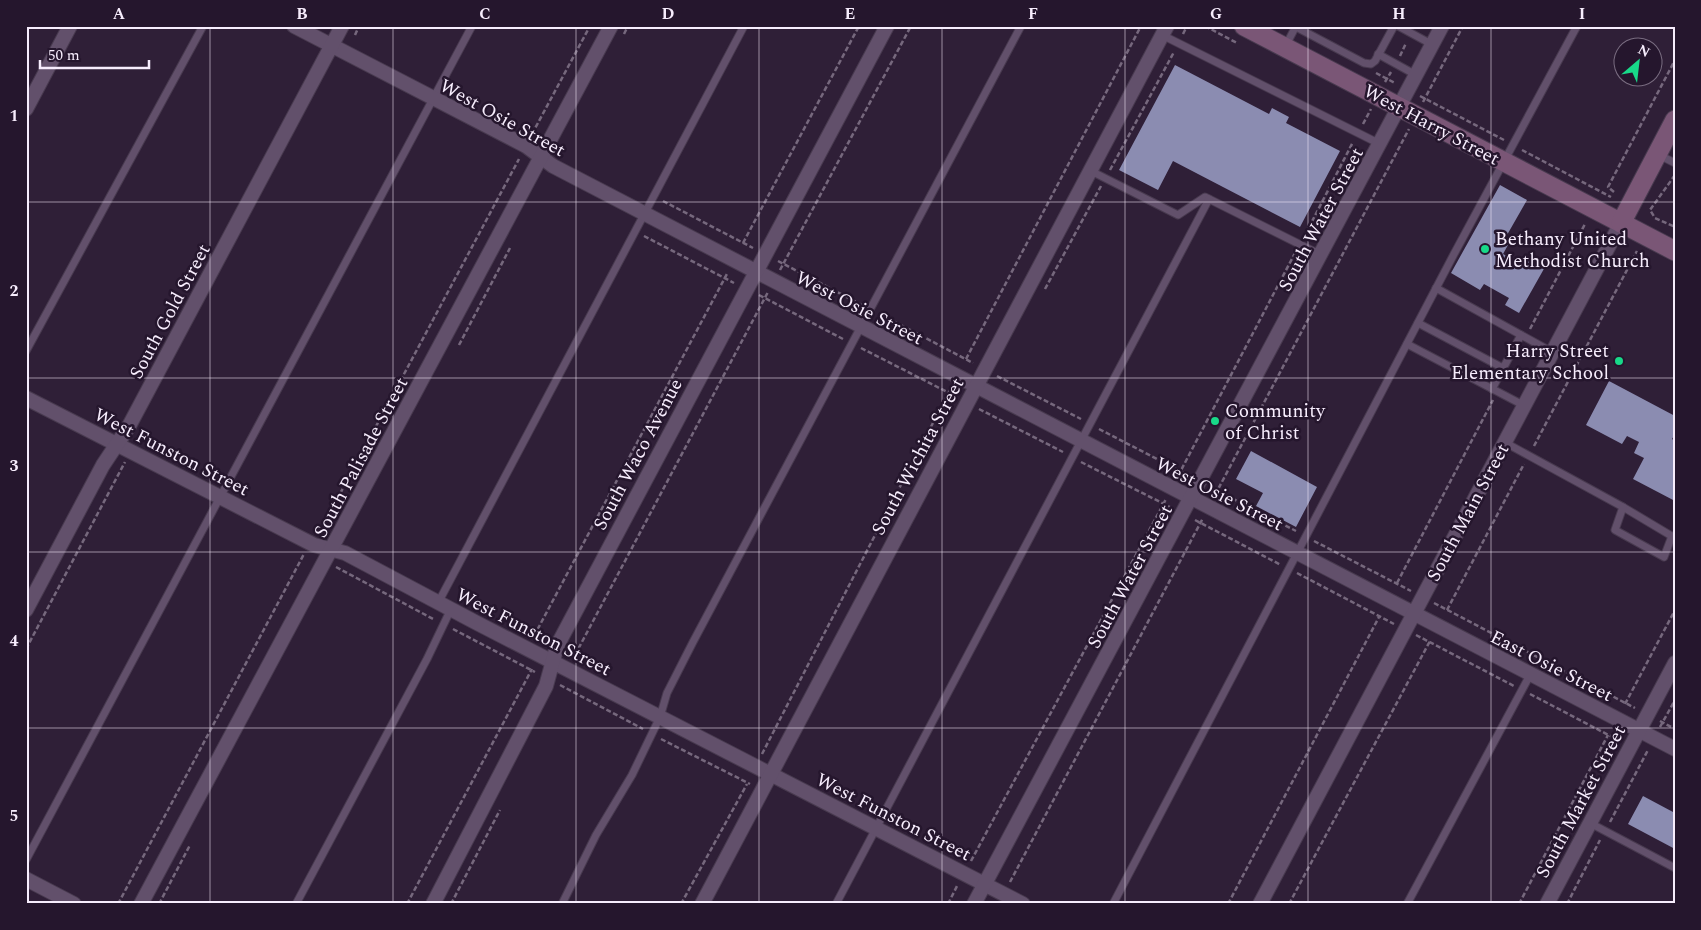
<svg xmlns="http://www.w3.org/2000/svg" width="1701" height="930" font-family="Spectral,serif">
<rect width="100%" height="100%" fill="#2f1f37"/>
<!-- building -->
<g fill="#8b8cb1">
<path d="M1175,65L1269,114L1272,108L1289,117L1286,123L1340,151L1300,227L1173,161L1158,190L1119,170Z"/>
<path d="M1500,185L1527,200L1503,242L1508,245L1503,254L1523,265L1527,257L1545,267L1519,313L1505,305L1509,298L1484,284L1480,290L1451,273Z"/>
<path d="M1609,381L1675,416V434L1672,439L1675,441V501L1633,479L1644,458L1634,453L1639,442L1627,436L1622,444L1586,425Z"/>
<path d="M1251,451L1317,487L1296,527L1256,506L1263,493L1236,479Z"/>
<path d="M1643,796L1673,812L1675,810V849L1628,824Z"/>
</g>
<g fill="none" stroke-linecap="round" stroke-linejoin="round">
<defs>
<g id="lane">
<path d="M1398,26L1433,45"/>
<path d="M1296,27L1364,63L1371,64L1375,61L1394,26"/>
<path d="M1162,35L1380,144"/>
<path d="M1285,47L1296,26"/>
<path d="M1378,54L1416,75"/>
<path d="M1657,154L1675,163"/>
<path d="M1091,171L1178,215L1205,197L1321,255"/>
<path d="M1436,288L1552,352"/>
<path d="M1418,323L1503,368"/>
<path d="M1407,344L1523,405"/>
<path d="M26,351L203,26"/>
<path d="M1492,389L1521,335"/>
<path d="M1504,442L1623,507L1675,538"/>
<path d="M1623,507L1615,530L1664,557L1672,536"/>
<path d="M438,603L744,26"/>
<path d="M1590,823L1675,868"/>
<path d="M26,860L472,26"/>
<path d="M296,904L427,659L451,609"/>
<path d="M562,904L596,835L632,775L660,717L667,693L693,642L1021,26"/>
<path d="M836,904L1209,199"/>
<path d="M1113,904L1454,254L1577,26"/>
<path d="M1407,904L1530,675"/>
</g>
<g id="street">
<path d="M294,26L526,146L553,166L1675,749"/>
<path d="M26,109L70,26"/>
<path d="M26,398L314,545L345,553L475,622L1023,904"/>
<path d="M26,610L103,465L129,426L342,26"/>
<path d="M26,879L74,904"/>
<path d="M141,904L611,26"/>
<path d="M433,904L546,686L557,646L887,26"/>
<path d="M702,904L1167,26"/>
<path d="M974,904L1442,26"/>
<path d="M1260,904L1621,223"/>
<path d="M1547,904L1675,663"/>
</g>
<g id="secondary">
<path d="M1244,26L1675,251"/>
<path d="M1621,223L1675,120"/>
</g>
</defs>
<!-- lane casing -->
<use href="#lane" stroke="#483a4f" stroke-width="9"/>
<!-- street casing -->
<use href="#street" stroke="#483a4f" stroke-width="16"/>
<!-- secondary casing -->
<use href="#secondary" stroke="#483a4f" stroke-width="21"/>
<!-- path -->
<g stroke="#76687d" stroke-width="2.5" stroke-dasharray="5 2.5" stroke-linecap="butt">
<path d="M1205,26L1237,43"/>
<path d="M624,34L628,26"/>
<path d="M1183,34L1187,26"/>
<path d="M355,35L359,26"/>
<path d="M1400,56L1406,43"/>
<path d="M1376,73L1395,83"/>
<path d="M1385,82L1391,72"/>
<path d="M1420,96L1504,140"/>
<path d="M1423,102L1463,26"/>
<path d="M1363,124L1371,109"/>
<path d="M532,134L590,26"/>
<path d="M1522,150L1611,197"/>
<path d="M1110,170L1174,52"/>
<path d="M1675,175L1650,210L1655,218L1675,227"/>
<path d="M1614,192L1608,187L1675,60"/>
<path d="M663,201L753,248"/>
<path d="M1305,235L1353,142"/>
<path d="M644,236L734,283"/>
<path d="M743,243L859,26"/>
<path d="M778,261L862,305"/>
<path d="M780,270L911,26"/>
<path d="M1045,289L1101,186"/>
<path d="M759,295L843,339"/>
<path d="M880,314L973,363"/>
<path d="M1530,329L1585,224"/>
<path d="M459,345L510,248"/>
<path d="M861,348L957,397"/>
<path d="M966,359L1141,26"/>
<path d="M997,376L1081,419"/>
<path d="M979,409L1063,452"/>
<path d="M1099,429L1188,475"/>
<path d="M1534,446L1637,251"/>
<path d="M1081,462L1170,507"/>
<path d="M1178,476L1295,253"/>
<path d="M1212,488L1296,531"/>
<path d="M1215,495L1409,129"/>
<path d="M1195,520L1281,565"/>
<path d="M319,533L519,159"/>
<path d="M1314,541L1411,591"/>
<path d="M336,567L435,620"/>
<path d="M1297,573L1394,624"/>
<path d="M1397,583L1493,400"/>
<path d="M1434,603L1635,708"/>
<path d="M1447,610L1524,464"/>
<path d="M453,629L535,672"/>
<path d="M1416,635L1514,686"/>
<path d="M534,636L728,272"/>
<path d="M26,649L125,462"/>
<path d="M575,655L768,292"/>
<path d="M560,685L643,729"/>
<path d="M1530,694L1618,740"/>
<path d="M1625,704L1675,610"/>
<path d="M1660,721L1675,729"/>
<path d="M1660,727L1675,700"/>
<path d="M661,739L750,784"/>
<path d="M762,754L951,388"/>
<path d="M1610,822L1648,750"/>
<path d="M971,861L1166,499"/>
<path d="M1010,882L1203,518"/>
<path d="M118,904L304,554"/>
<path d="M159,904L190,845"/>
<path d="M407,904L532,669"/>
<path d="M451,904L500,810"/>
<path d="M681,904L747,784"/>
<path d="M948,904L957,886"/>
<path d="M1228,904L1379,617"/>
<path d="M1289,904L1430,641"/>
<path d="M1519,904L1608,735"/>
<path d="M1567,904L1600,840"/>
</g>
<!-- lane -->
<use href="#lane" stroke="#62506b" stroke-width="7"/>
<!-- street -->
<use href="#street" stroke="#62506b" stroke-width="14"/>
<!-- secondary -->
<use href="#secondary" stroke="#7a5676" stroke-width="19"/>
</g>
<!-- grid -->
<path fill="none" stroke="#f7edfd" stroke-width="1" stroke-opacity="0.55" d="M210,26V904M393,26V904M576,26V904M759,26V904M942,26V904M1125,26V904M1308,26V904M1491,26V904M26,202H1675M26,378H1675M26,552H1675M26,728H1675"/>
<!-- markers -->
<g fill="#18d989" stroke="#25162d" stroke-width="2">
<circle cx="1485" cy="249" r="5"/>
<circle cx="1619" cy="361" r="5"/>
<circle cx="1215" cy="421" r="5"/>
</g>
<g text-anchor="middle" stroke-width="5" stroke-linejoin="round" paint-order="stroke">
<!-- street labels -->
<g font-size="19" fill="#f7edfd" stroke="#25162d">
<text transform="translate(503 117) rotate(29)" y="7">West Osie Street</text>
<text transform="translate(1432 124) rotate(28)" y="7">West Harry Street</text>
<text transform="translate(1320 219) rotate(-62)" y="7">South Water Street</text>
<text transform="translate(860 307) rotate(27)" y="7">West Osie Street</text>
<text transform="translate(169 311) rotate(-62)" y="7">South Gold Street</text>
<text transform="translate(172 451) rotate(27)" y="7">West Funston Street</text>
<text transform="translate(637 454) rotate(-62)" y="7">South Waco Avenue</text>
<text transform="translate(917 456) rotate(-62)" y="7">South Wichita Street</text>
<text transform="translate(360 457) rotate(-62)" y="7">South Palisade Street</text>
<text transform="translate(1220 493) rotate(27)" y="7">West Osie Street</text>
<text transform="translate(1467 512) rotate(-62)" y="7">South Main Street</text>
<text transform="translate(1129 576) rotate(-62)" y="7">South Water Street</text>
<text transform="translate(534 631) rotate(27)" y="7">West Funston Street</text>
<text transform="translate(1552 665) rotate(27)" y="7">East Osie Street</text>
<text transform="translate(1580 801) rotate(-62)" y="7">South Market Street</text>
<text transform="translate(894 816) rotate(27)" y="7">West Funston Street</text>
</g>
<!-- poi labels -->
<g font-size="19" fill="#f7edfd" stroke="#25162d" text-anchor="start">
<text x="1495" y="245">Bethany United<tspan x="1495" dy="22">Methodist Church</tspan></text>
<text x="1609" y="357" text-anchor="end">Harry Street<tspan x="1609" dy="22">Elementary School</tspan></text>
<text x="1225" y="417">Community<tspan x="1225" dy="22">of Christ</tspan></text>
</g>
</g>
<!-- border -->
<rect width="1701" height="930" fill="none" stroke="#25162d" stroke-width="55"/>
<!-- north arrow -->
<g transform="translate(1638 62) rotate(28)"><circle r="24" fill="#25162d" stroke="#796c80"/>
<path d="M0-4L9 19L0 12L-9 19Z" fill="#18d989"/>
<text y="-8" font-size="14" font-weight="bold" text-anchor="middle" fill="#f7edfd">N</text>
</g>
<!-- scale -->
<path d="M40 60v8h109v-8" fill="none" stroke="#f7edfd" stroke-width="2.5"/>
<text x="48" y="60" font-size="15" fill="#f7edfd" stroke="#25162d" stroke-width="4" paint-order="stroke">50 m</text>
<rect x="28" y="28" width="1646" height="874" fill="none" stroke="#f7edfd" stroke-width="2"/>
<g font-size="16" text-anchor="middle" font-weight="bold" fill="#f7edfd">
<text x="119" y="19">A</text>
<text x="302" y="19">B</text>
<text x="485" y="19">C</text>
<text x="668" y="19">D</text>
<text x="850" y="19">E</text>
<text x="1033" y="19">F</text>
<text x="1216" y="19">G</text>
<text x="1399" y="19">H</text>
<text x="1582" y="19">I</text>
<text x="14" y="121">1</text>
<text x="14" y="296">2</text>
<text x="14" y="471">3</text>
<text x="14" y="646">4</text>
<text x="14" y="821">5</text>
</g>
</svg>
